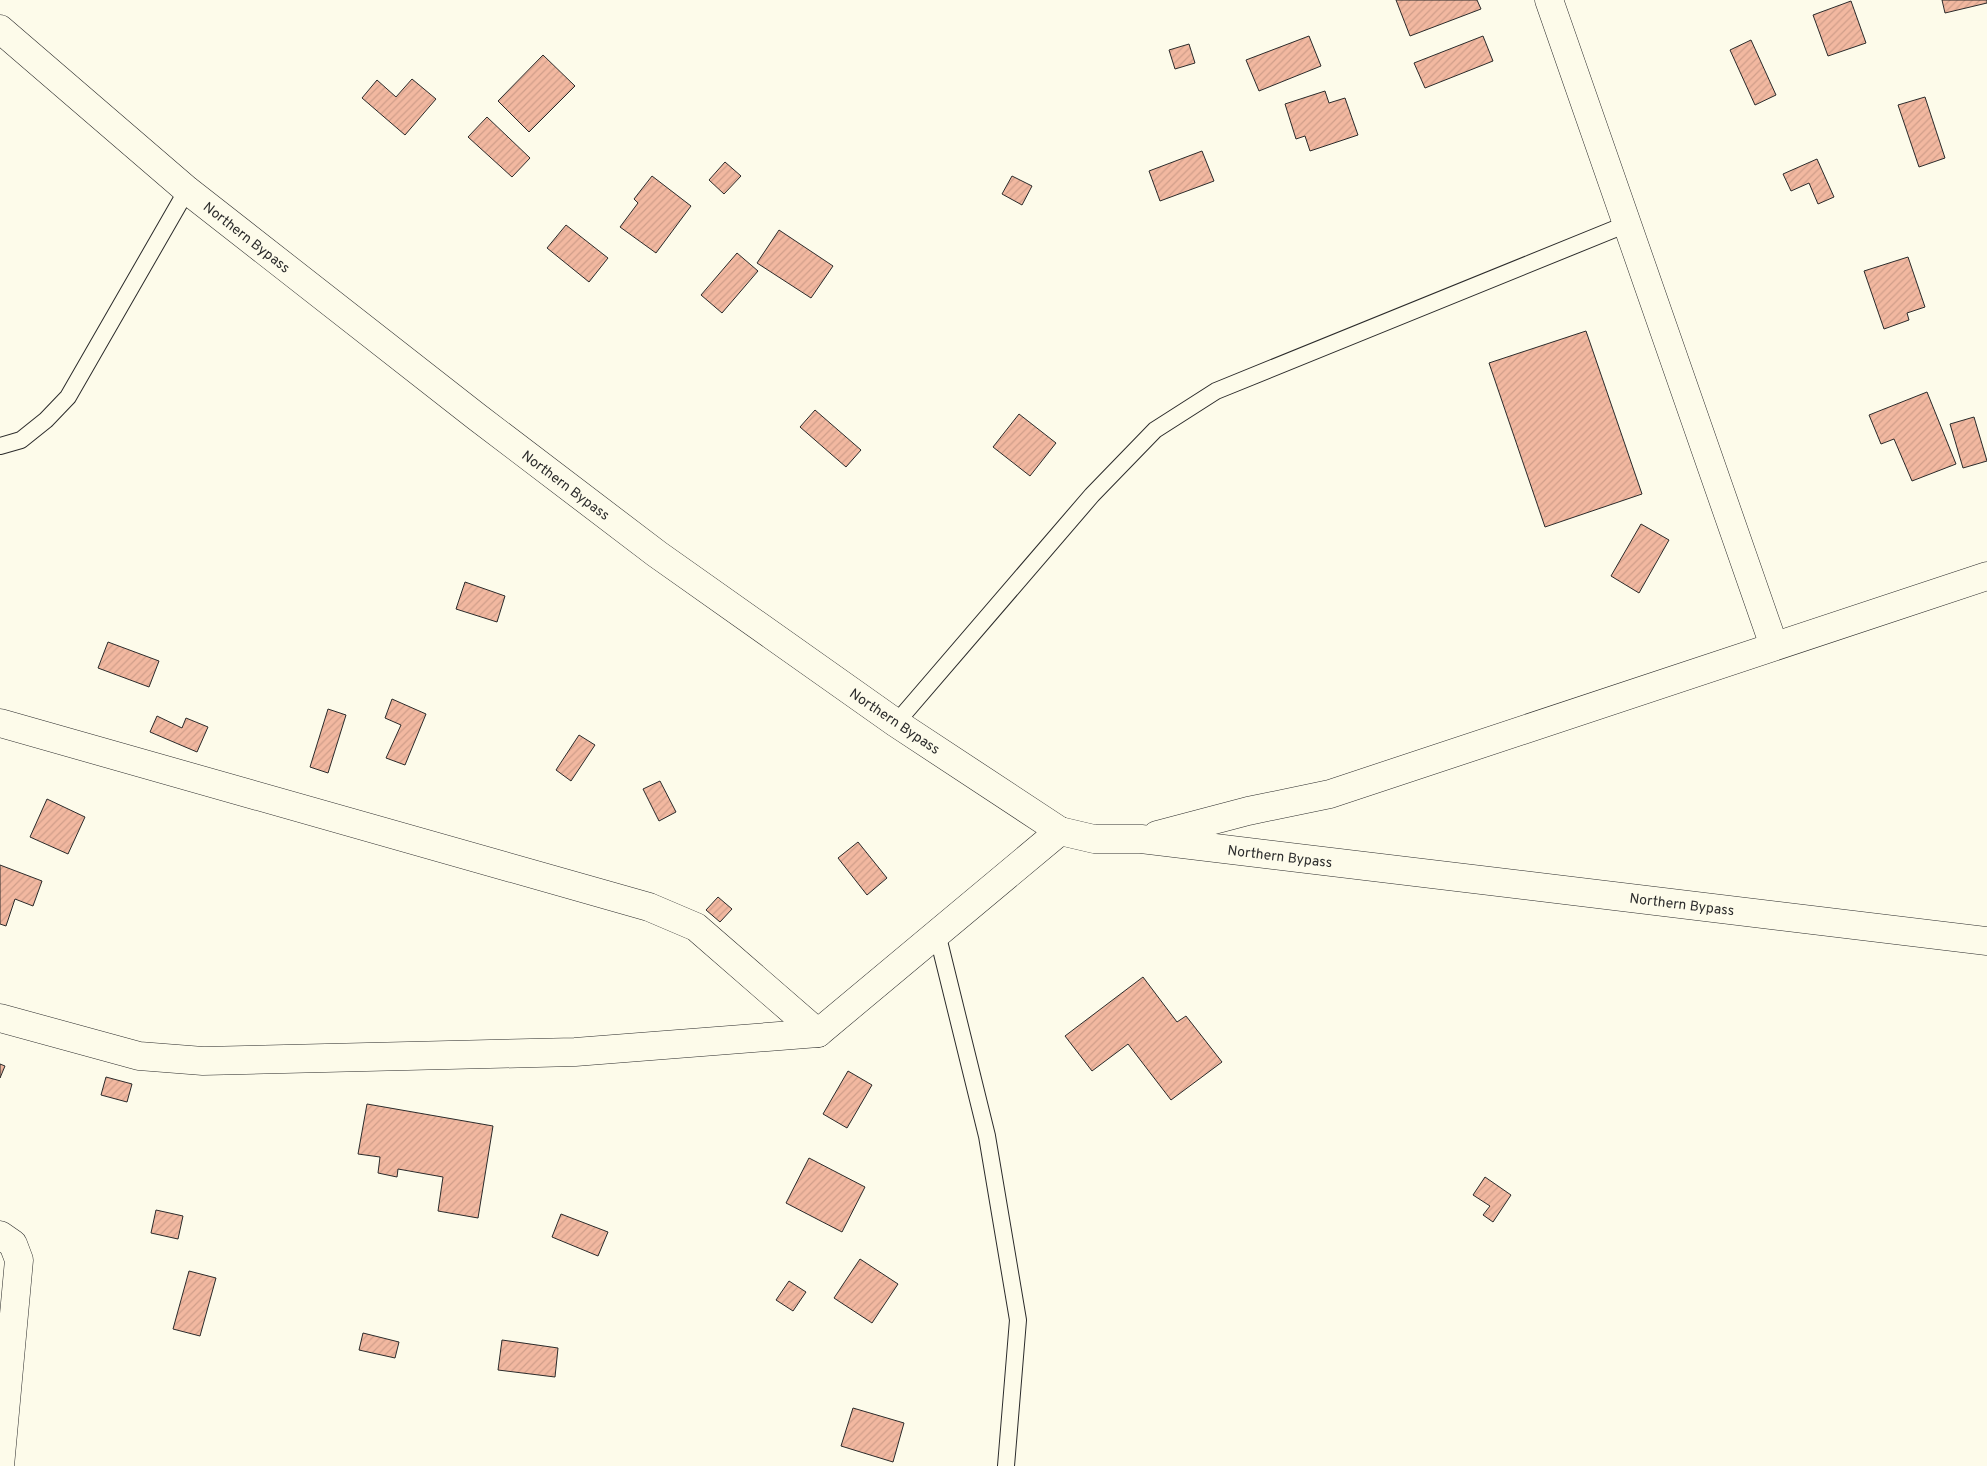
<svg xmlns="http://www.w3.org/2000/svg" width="1987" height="1466" font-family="Overpass,sans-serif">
<defs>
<pattern id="building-hatch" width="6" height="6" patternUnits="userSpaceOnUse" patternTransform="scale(1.25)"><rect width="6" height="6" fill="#f2b8a0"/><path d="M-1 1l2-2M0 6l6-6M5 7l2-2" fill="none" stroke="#d09e8a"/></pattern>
</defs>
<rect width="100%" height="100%" fill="#fdfbea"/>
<!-- building -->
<g fill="url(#building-hatch)" stroke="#2b2b2b">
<path d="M1396,0H1477L1481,9L1410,36Z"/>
<path d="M1942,0H1987V3L1945,13Z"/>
<path d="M1851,1L1866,43L1828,56L1813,15Z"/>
<path d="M1309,36L1321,66L1259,91L1246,60Z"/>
<path d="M1483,36L1493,61L1425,88L1414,63Z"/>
<path d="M1751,40L1776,95L1755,105L1730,50Z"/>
<path d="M1189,44L1195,63L1175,69L1169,50Z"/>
<path d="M543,55L575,86L529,132L498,101Z"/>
<path d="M412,79L436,99L405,135L362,98L377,80L396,97Z"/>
<path d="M1325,91L1329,103L1345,98L1358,135L1310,151L1305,136L1296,139L1285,104Z"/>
<path d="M1925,97L1945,158L1919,167L1898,105Z"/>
<path d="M487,117L530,158L512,177L468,137Z"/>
<path d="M1202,151L1214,181L1160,201L1149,171Z"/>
<path d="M1817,159L1834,197L1818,204L1809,183L1791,191L1783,174Z"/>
<path d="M725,162L741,176L724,194L709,180Z"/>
<path d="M652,176L691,206L656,253L620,227L638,203L634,199Z"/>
<path d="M1012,176L1032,186L1022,205L1002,194Z"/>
<path d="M566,225L608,258L589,282L547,248Z"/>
<path d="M779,230L833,266L811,298L757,263Z"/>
<path d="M737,253L758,271L722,313L701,295Z"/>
<path d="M1908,257L1925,307L1907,313L1909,320L1884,329L1864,271Z"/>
<path d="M1586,331L1642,494L1545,527L1489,363Z"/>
<path d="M1927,392L1956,464L1912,481L1894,439L1881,444L1869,415Z"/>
<path d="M815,410L861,450L846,467L800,427Z"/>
<path d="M1019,414L1056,443L1030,476L993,447Z"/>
<path d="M1974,417L1987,461L1963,468L1950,424Z"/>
<path d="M1641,524L1669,540L1639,593L1611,576Z"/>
<path d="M465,582L505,596L497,622L456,609Z"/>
<path d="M108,642L159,661L149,687L98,668Z"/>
<path d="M392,699L426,714L405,765L386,758L401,725L385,718Z"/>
<path d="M328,709L346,715L328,773L310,767Z"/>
<path d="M157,716L182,728L186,718L208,727L197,752L150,732Z"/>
<path d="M579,735L595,745L571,781L556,770Z"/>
<path d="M660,781L676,812L659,821L643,789Z"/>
<path d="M47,799L85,817L68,854L30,837Z"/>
<path d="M858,842L887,878L867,895L838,858Z"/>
<path d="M0,865L42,881L33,906L15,899L6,926L0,924Z"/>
<path d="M718,897L732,909L720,922L706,910Z"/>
<path d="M1143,977L1177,1022L1186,1016L1222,1062L1171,1100L1128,1044L1092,1071L1065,1036Z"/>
<path d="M0,1064L5,1066L0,1078Z"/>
<path d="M848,1071L872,1085L847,1128L823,1114Z"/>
<path d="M106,1077L132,1084L127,1102L101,1095Z"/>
<path d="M367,1104L493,1126L478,1218L438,1211L443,1177L398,1169L397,1177L378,1173L380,1157L358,1154Z"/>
<path d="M809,1158L865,1187L842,1232L786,1203Z"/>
<path d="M1485,1177L1511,1195L1493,1222L1483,1215L1490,1206L1473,1195Z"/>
<path d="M156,1210L183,1216L178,1239L151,1233Z"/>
<path d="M561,1214L608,1232L598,1256L552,1237Z"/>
<path d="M860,1259L898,1284L872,1323L834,1298Z"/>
<path d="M189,1271L216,1278L200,1336L173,1329Z"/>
<path d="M789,1281L806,1292L793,1311L776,1300Z"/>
<path d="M363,1333L399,1342L395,1358L359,1350Z"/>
<path d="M502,1340L558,1348L555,1377L498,1370Z"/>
<path d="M853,1408L904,1423L893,1462L841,1446Z"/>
</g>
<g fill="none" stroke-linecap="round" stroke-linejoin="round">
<defs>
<g id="service">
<path d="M0,446L21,440L46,420L68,397L187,190"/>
<path d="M896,723L1092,495L1155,430L1216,391L1627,224"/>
<path d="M937,933L987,1136L1018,1320L1006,1466"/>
</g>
<g id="minor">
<path d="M1549,0L1774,646"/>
<path d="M0,29L187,190L477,417L657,554L896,723L1060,831L1094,839H1141L1987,941"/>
<path d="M0,723L649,907L696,927L818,1033"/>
<path d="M1157,835L1248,811L1330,794L1987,576"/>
<path d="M0,1018L139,1056L203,1061L575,1052L818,1033L1060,831"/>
<path d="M0,1235L13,1244L19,1260L0,1466"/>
</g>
</defs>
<!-- service casing -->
<use href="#service" stroke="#2b2b2b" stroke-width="18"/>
<!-- minor casing -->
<use href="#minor" stroke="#2b2b2b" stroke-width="29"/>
<!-- service -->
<use href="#service" stroke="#fdfbea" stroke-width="16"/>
<!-- minor -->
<use href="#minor" stroke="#fdfbea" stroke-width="28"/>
</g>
<g text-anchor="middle" stroke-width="4" stroke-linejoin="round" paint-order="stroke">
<!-- street labels -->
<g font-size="14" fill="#2b2b2b" stroke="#fdfbea">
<text transform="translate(247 237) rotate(38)" y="5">Northern Bypass</text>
<text transform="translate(566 485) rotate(37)" y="5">Northern Bypass</text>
<text transform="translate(895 721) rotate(34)" y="5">Northern Bypass</text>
<text transform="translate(1280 856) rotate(7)" y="5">Northern Bypass</text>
<text transform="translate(1682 904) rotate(7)" y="5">Northern Bypass</text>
</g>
</g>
</svg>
